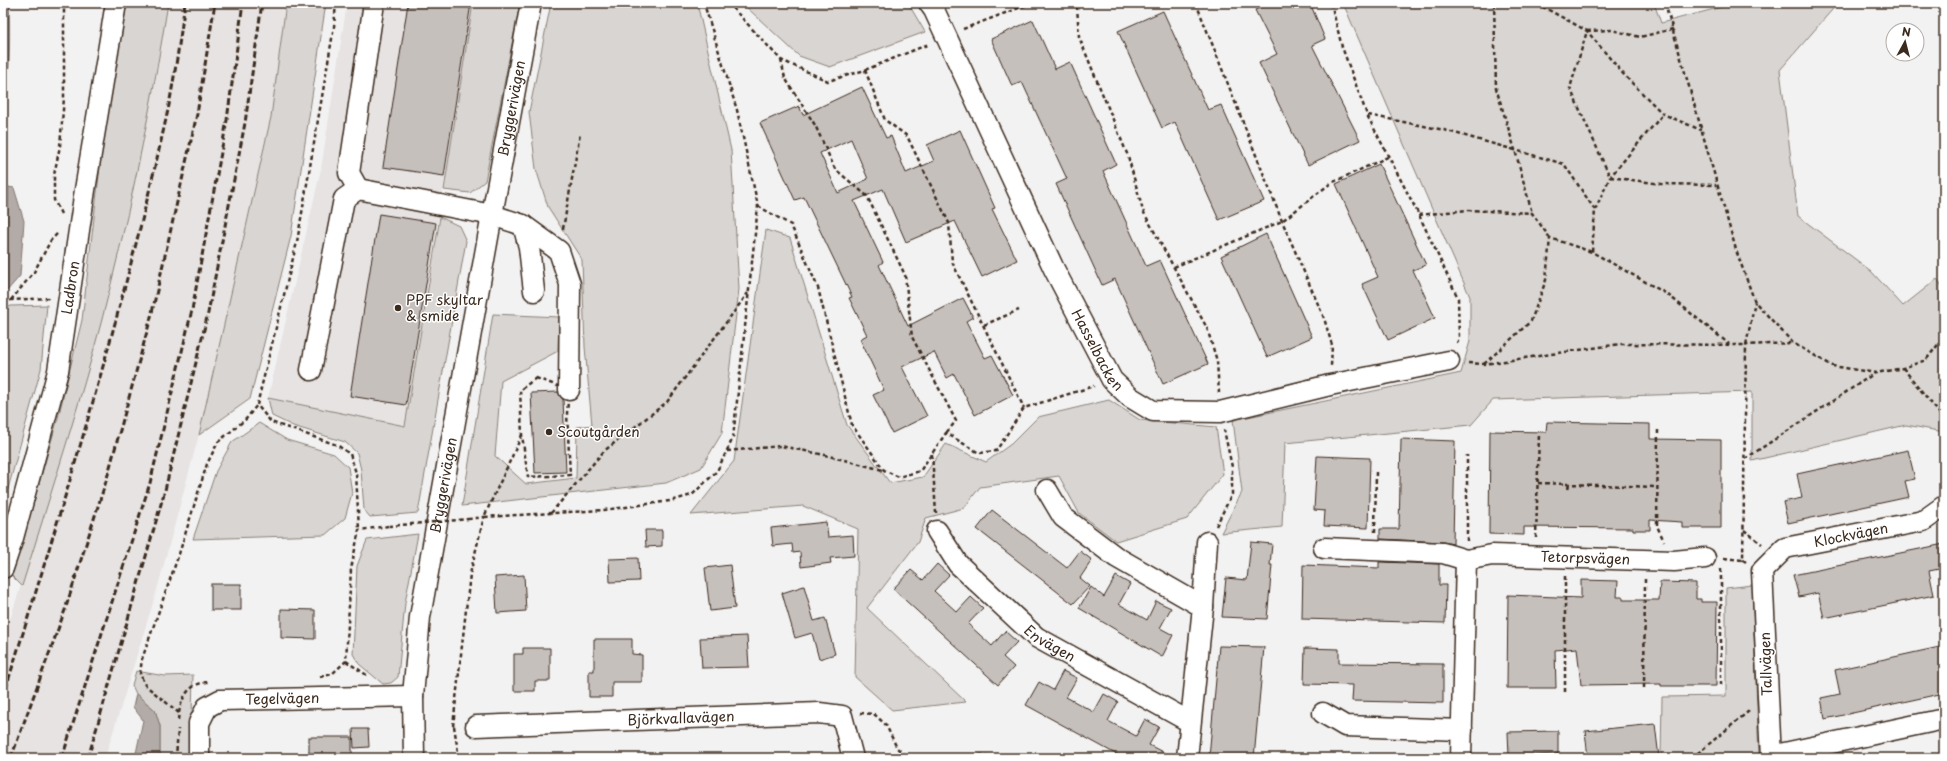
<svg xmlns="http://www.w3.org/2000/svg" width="1947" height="761" font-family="'Playpen Sans',sans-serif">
<rect width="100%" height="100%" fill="#f3f2f2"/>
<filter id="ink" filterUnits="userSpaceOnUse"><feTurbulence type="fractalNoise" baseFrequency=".025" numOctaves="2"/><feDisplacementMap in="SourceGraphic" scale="8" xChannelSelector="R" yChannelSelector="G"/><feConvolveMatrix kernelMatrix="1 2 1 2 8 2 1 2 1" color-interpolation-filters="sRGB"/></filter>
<g filter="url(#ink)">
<!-- built -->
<g fill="#e6e3e2">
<path d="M168,3H286L271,117L199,435L157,590L105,758H3V642L69,432L111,285L156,77Z"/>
<path d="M347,3H473L405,427L268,398L321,169Z"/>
</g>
<!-- green -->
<g fill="#d8d5d2" stroke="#8a8078">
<path d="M127,3H168C153,97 134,192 111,284C86,386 53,486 22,586L12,576L58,418L82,320L104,133Z"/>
<path d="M286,3H326L291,236L250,399L199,435L271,117Z"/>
<path d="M473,3H520L485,181L470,193L444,190Z"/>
<path d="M551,3H697L731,150L739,289L722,433L701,468L666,483L462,506L493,314L559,317L558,351L501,381L495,456L526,484L576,478L577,427L592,425L585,347L582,260L548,207L536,169L529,112Z"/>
<path d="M742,3H908L925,32L830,67L799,56Z"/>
<path d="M1343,3H1654L1661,23L1737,3H1838L1780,70L1798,216L1871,271L1903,306L1937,279L1944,289V362L1940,369L1944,372V432L1906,425L1752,461V392L1493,400L1471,425L1285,443L1282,527L1221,533L1242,492L1233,420L1461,373L1470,341V297Z"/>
<path d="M440,217L459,226L466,241L418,513L370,517L364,510L361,470L357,453L345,442L293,426L272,416L268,398L405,426Z"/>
<path d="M766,230L790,238L847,425L890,483L923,477L946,444L986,462L1011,444L1038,417L1109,400L1140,420L1216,427L1223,474L1187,519L1116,541L1079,513L1059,476L980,487L964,508L926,518L918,542L867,608L966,702L892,710L855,677L858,529L803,506L691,515L734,461Z"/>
<path d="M47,305L41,369L3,507V309L11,306Z"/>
<path d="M259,423L287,440L334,454L348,467L352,493L345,518L325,535L193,539L216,471L232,442Z"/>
<path d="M418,534L405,603L398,677L391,683L383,684L359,664L353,654L357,566L367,540Z"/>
<path d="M1752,585L1759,758H1661L1662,697L1726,696V588Z"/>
<path d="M136,671L165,676L193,675L191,758H160V726L155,710L136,694L132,685Z"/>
</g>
<!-- water -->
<g fill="#b2aba7" stroke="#827770">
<path d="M3,3H9C11,48 8,93 3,138Z"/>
<path d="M3,186L14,188L24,221L20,276L6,292H3Z"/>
<path d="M136,694L155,710L160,726V758H135L143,720L133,707Z"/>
</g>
<!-- building -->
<g fill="#c6c0bd" stroke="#3b2a1e" fill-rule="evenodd">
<path d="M408,3H471L444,176L383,167Z"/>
<path d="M1270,3H1310L1325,39L1312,45L1360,140L1308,165L1259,63L1277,54L1255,10Z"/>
<path d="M1163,11L1208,110L1221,105L1264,201L1219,220L1175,122L1162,128L1118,31Z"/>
<path d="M1033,20L1055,69L1070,62L1116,164L1103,171L1146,266L1160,260L1208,364L1163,384L1115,279L1102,285L1056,184L1067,179L1022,82L1012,86L991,39Z"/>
<path d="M862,87L886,138L891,136L906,173L934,161L927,145L960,130L995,208L992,209L1017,260L982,277L955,221L906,242L883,189L854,201L883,262L879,265L908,326L963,298L973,317L966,321L985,358L992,355L1013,395L975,415L954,374L947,378L934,352L902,367L927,416L892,433L873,395L884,390L860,339L867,335L849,298L852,297L804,197L795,200L760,123L799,106L803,115ZM851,139L868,179L838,193L820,153Z"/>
<path d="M1379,164L1426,265L1413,270L1435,318L1388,340L1362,284L1378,277L1336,184Z"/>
<path d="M379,214L436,223L406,405L350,396Z"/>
<path d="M1266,234L1312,337L1267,357L1221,256Z"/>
<path d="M558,392L563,399L566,472L535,473L531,393Z"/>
<path d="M1547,422L1650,424V439L1721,440V528H1682V522L1650,520V530H1633V528L1524,527V535L1489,534L1490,431L1546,432Z"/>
<path d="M1401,439L1455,441L1453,544L1443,542L1380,539V529H1399Z"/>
<path d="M1908,450L1915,479L1905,481L1909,497L1788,523L1783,502L1802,498L1797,474Z"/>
<path d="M1317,456L1370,458L1368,528L1324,526L1325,511L1314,510Z"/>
<path d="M992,510L1067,568L1080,551L1092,560L1080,578L1090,586L1073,604L977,529Z"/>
<path d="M826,522L828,537L853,535L854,556L830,558L831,563L801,567L800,552L793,553L792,544L773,546L771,528Z"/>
<path d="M645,530H662V546L646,547Z"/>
<path d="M1251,542L1272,544L1270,565H1272L1267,619L1222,617L1226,578L1247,580Z"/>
<path d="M1944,544V568L1929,571L1934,595L1824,618L1818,593L1799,597L1793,575Z"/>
<path d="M638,558L639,581L610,582L609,559Z"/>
<path d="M1379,562L1439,564V585H1446L1445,623L1302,619L1303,565L1379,568Z"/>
<path d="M937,564L949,575L934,591L957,612L971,597L983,608L968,624L992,646L1005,631L1017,642L1003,657L1014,667L998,685L893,589L911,570L923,580Z"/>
<path d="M730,565L735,608L710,611L705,568Z"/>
<path d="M524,575L526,611L497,613L495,577Z"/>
<path d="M1116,576L1130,584L1119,604L1147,620L1156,601L1171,608L1160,628L1173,635L1162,657L1079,608L1091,587L1104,597Z"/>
<path d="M1581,580L1618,581L1617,597H1623V600H1659L1660,582L1696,583V599H1701V602H1717L1716,686H1661V684L1581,685L1577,648L1555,650L1556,688H1507L1508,595L1581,598Z"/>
<rect x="211" y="584" width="30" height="26"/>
<path d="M804,586L814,621L825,618L835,654L819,659L812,633L795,638L782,593Z"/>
<path d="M281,609L315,610V639L281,638Z"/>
<path d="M747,636L749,667L702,668L700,638Z"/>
<path d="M594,639H632V654L642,655V682H612V697H589V671H594Z"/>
<path d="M1219,646L1264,647L1254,758L1209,757Z"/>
<path d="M1944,646V693L1825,719L1821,698L1840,694L1835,670Z"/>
<path d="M523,648H550V681H535V691H514V654H523Z"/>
<path d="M1305,648L1339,649V663L1443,664V703L1352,701L1353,685L1304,684Z"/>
<path d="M1063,671L1077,678L1066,697L1094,712L1104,694L1118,702L1108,721L1136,736L1145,719L1159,727L1149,745L1174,758H1123L1026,705L1039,682L1053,690Z"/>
<path d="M1655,724L1659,758H1588L1585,731Z"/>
<path d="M353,729H368L369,747L354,748Z"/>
<path d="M1558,731V754L1509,756L1508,732Z"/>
<rect x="309" y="737" width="43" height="21"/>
</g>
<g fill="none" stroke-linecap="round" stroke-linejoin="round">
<defs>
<g id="minor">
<path id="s1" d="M929,3L934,10L1054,269L1112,380L1130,397L1153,411L1220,412L1330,385L1449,361"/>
<path d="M358,189L492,215L523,225L559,251L570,284L569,390"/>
<path d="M358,189L349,173L374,3"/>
<path d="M523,225L529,247L534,291"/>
<path d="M311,370L344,199L358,189"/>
<path d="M1047,490L1063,517L1116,557L1203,607"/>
<path id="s2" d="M937,531L958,564L1036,637L1190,722"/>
<path d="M1324,548L1443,553L1466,560"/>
<path id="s3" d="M3,568L13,538L58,371L85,190L116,3"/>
<path d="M1323,713L1345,726L1462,730"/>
<path id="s4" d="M476,726L819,713L842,716L853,758"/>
<path d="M1771,756L1944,719"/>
<path id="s5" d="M199,758V723L207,707L220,700L413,696"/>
<path id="s6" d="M414,758L413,696L420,617L492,215L531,3"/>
<path d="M1187,758L1203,607L1207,542"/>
<path id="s7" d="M1461,758L1466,560L1492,555L1674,561L1705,558"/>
<path id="s8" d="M1771,758L1762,571L1785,548L1923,521L1944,506"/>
</g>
</defs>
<!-- minor casing -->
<use href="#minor" stroke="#3b2a1e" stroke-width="23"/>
<!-- path -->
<g stroke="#3b2a1e" stroke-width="2.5" stroke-dasharray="4 3" stroke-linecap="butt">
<path d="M336,3L334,27L297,242L257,405L271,422L337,445L350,454L356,473L359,530"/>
<path d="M728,3L781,60L828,81L865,70L929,44"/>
<path d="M1038,3L1077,6L1092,3"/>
<path d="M1196,3L1282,221L1324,318L1332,345L1331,366"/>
<path d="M1331,3L1342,47L1367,115L1419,215L1458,298L1459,339L1456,345"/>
<path d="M1494,3L1496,88L1515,150L1564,164L1595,210L1592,252L1667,294L1729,344"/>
<path d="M1536,3L1587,31L1625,76L1663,114L1701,130"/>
<path d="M1665,3L1737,253L1755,302L1793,343L1833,366L1876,373L1903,368L1926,360L1944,337"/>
<path d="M1077,6L1079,37L1128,156L1143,211L1207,328L1217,361L1219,393"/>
<path d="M963,29L1032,3"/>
<path d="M1673,29L1640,37L1612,30L1587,31L1570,88L1610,177L1661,184L1716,185"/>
<path d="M781,60L785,78L815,125L835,169L867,196L905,275L912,337L956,421L946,433"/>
<path d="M865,70L885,120L907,136L949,223L952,262L1024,408"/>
<path d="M1368,115L1444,130L1515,150L1532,213"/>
<path d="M758,206L791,225L818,288L852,425L884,470L899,477L920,471L946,433L979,453L996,451L1024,408L1094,386"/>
<path d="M1595,210L1610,177L1663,114"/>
<path d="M61,214L54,200V175L60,146L64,98V3"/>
<path d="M1419,215L1467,210L1532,213L1550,238"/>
<path d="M563,229L580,134"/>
<path d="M1174,267L1282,221L1331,183L1390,156"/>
<path d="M11,300L34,272L51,240L58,233"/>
<path d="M3,302L11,300L49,298"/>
<path d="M984,325L1019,310"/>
<path d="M1468,363L1484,364L1620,344L1746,345L1755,302"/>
<path d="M1484,364L1531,321L1546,280L1550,238L1592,252"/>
<path d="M1903,368L1944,419"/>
<path d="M536,378L569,390L567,413L570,475L528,477L522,435L520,390Z"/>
<path d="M1658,430L1657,526L1664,541"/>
<path d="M522,435L484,517L604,510L670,501L692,495L717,471L733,438L758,206L737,110L705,7L710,3"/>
<path d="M727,451L781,446L825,455L883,470"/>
<path d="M932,454L936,513"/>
<path d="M1745,459L1875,373"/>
<path d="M1538,483L1657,487"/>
<path d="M1568,489L1569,484"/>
<path d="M551,513L604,451L667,402L748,293"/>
<path d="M1216,526L1232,494V467L1224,430"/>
<path d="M1744,530L1762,544"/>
<path d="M1375,532L1376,472"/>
<path d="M1536,538L1539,433"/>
<path d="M1467,541V455"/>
<path d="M1724,558L1743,560"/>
<path d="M1746,562L1743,560L1746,345L1792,343"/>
<path d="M1721,569V685"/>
<path d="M1565,576V694"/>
<path d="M346,661L368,676"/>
<path d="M320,677L332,674L346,661L351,569L359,530L389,526"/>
<path d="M1644,688L1645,579"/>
<path d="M179,713L145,685L140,674L142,659L179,554L207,464L218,442L246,419L257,405"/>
<path d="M860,713L874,714L886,725L897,748L907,757L918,758"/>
<path d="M178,720C180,700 187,683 209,682"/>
<path d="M453,726L470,574L484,517L469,519"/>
<path d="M454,726L459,758"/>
<path d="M176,758L178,729"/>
<path d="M930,758L982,755L994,758"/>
<path d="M1692,758L1749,711"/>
</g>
<!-- minor -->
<use href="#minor" stroke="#fff" stroke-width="20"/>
<!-- rail -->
<g stroke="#3b2a1e" stroke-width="3" stroke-dasharray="6 3" stroke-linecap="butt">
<path d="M3,697C64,503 124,309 168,110C175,75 180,38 185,3"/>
<path d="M11,758L65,610L107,478L151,317L197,114L215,3"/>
<path d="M62,758L150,483L192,310L227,120L243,3"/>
<path d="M88,758L165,490L208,313L245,123L262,3"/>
</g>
<!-- path-bridge -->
<path stroke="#3b2a1e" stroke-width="2.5" stroke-dasharray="4 3" stroke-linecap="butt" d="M389,526L469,519"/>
</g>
</g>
<!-- markers -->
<g fill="#3b2a1e" stroke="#fff" stroke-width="1.5">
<circle cx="398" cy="308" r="4"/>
<circle cx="549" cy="432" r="4"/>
</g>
<g text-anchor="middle" stroke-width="3" stroke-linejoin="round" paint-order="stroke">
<!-- street labels -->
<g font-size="14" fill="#3b2a1e" stroke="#fff">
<text dy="5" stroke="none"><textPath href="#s6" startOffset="658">Bryggerivägen</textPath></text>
<text dy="5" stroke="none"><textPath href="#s3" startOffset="289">Ladbron</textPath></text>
<text dy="5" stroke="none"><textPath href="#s1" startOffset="386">Hasselbacken</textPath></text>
<text dy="5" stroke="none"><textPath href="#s6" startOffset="275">Bryggerivägen</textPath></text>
<text dy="5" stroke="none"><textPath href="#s8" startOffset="287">Klockvägen</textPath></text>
<text dy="5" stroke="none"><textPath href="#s7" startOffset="318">Tetorpsvägen</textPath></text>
<text dy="5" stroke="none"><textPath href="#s2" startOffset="161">Envägen</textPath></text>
<text transform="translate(1766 664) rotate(-92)" y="5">Tallvägen</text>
<text dy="5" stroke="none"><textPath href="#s5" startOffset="130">Tegelvägen</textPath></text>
<text dy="5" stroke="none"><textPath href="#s4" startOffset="205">Björkvallavägen</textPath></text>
</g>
<!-- poi labels -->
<g font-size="14" fill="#3b2a1e" stroke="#fff" text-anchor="start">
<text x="406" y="305">PPF skyltar<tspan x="406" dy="16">&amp; smide</tspan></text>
<text x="557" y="437">Scoutgården</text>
</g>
</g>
<!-- margin -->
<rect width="1947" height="761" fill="none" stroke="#fff" stroke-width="16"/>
<rect x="8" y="8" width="1931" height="745" fill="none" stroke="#3b2a1e" stroke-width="1.5" filter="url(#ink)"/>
<!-- north arrow -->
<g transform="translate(1905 42) rotate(7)"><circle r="19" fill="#ffffff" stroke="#b1aaa5"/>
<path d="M0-3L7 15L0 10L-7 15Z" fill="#3b2a1e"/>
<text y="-6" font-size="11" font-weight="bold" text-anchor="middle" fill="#3b2a1e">N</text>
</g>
</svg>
